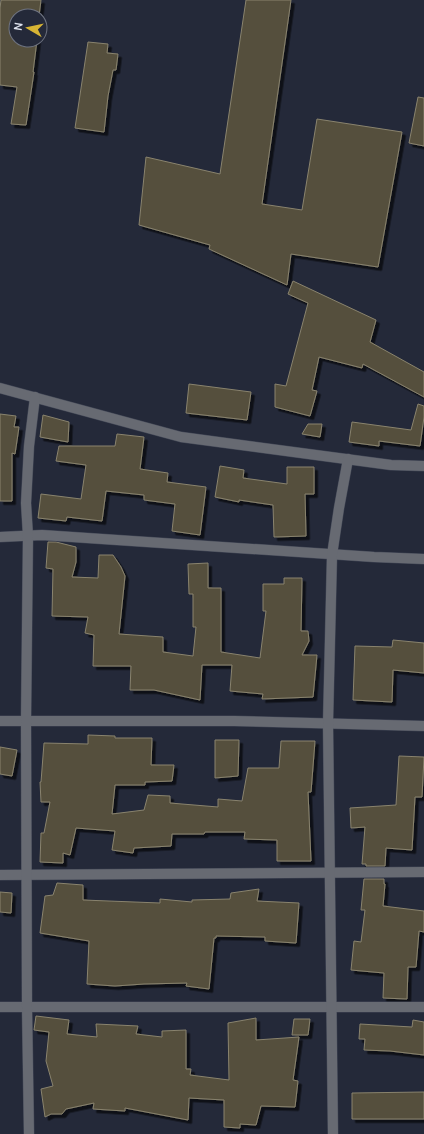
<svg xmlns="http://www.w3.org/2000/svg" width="424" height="1134" font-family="Manrope,sans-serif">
<defs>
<filter id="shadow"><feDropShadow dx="3.5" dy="3.5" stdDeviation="0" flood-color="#0009"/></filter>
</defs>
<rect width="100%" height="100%" fill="#242939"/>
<!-- building -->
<g fill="#554f3c" stroke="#89836e" filter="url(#shadow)">
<path d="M1,0H41L39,16H16V40H37L33,72H34L26,125L11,124L17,87L0,85V8Z"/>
<path d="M246,0H291L262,204L302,210L317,119L402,132L378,267L291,254L287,285L209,249L210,245L139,225L146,157L220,174Z"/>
<path d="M88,42L108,44L107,53L118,54L116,70H113L108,96L104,132L75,128Z"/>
<path d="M418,97L424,98V146L409,143Z"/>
<path d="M293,281L376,320L370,342L424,372V397L363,364L362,368L319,357L312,390L317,391L310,416L275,407V384L286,386L308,303L288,294Z"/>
<path d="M189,384L251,392L247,420L186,413Z"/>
<path d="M418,404L424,406V417L420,446L379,441V446L349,442L352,422L411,430Z"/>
<path d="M0,414L16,416L14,427H19L15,454L12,453V501H0Z"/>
<path d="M43,415L69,422L68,442L40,437Z"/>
<path d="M308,424H322L320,437L302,434Z"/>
<path d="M117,434L144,437L140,469L168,473L167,482L206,487L200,535L172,531L175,504L144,500V495L106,491L102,521L67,517L66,521L38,518L41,494L81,499L86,465L56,461L59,446H115Z"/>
<path d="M220,466L244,470L243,478L287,484V467H314V494H305L306,536L274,537L273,505L239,500V502L215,497Z"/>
<path d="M48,542H56L76,547V562L72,577L98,578L99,555H113L121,567L125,576L119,634L163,637V652L193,656L196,627H193V594H189L188,564L208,563V588H221V652L260,658L266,611H263V584H284V578H302L301,631H308L309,641L302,655H317L313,697L262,699L263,694L230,691L232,665H202L200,700L154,690H130L131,666H93L94,635L85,633L88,617L52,616L53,569L46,568Z"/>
<path d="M393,640L424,643V673L393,670L392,702L353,700L355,646L392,647Z"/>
<path d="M88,735L115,736V738H152L151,765H174L172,781L145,782V785H115L112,814L144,810L148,795L170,796V803L218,807V799L242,801L248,768H279L281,741H315L311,792H308L311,861H277V840L244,839L245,832H205L204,834H172L171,846L134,848L133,853L112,850L115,831L76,828L70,855L63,853V863L40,862L41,833H44L50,802H41L40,782H41L44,743L88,744Z"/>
<path d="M215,740H239L238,776L215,778Z"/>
<path d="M0,747L17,750L12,776L0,774Z"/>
<path d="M399,756L424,757L422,797H415L412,850L386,848L385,866H366V864H362L365,827L351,828L350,808L396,805Z"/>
<path d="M364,879H384V884H385L383,906L424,911V932L419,931L416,967H408L407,999L383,998L384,973L351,970L354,941L361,942L365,910H361Z"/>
<path d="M57,883L83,885V900L160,903V899L192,902V900L230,899L231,893L259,889L257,901L299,903L296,943L265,941V937L216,936V938H214L209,989L186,986L187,983L144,984L115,986L87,984L89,941L40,933L45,896L53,895Z"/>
<path d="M0,892L12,893L11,913L0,912Z"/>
<path d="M36,1016L69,1020L67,1034L97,1037L96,1024L138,1026L136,1034L162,1037V1031L186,1030V1069H191L190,1075L229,1080L228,1023L256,1018V1040L299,1037L293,1080L298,1081L295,1107L261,1106L256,1125L240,1124V1128L224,1127V1100L189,1098L188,1120L125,1108V1111L93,1109L94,1103L66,1109L62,1114H51L45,1117L41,1089L53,1086L46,1061L49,1032L34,1030Z"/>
<path d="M294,1019H310L308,1035H292Z"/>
<path d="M413,1020L424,1022V1055L390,1051L364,1050L365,1039H359L360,1024L412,1027Z"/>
<path d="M424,1092V1119H352V1093Z"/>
</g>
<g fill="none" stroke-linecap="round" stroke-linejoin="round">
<defs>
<g id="street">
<path d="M0,388L181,437L391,465L424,466"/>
<path d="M0,537L42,535L374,557L424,559"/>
<path d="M0,721H234L424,726"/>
<path d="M0,875L424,872"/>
<path d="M0,1007H424"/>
<path d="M29,1134L27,1007L26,721L28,536L26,503L29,446L35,397"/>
<path d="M333,1134L328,723L332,555L339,508L348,459"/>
</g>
</defs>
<!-- street casing -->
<use href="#street" stroke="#424756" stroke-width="11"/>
<!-- street -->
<use href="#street" stroke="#676a72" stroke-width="10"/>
</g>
<!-- north arrow -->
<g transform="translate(28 28) rotate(279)"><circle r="19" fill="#242939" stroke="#6f7482"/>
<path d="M0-3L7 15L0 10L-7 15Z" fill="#d7b434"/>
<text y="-6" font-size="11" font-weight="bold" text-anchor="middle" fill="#e0e4ef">N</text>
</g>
</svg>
